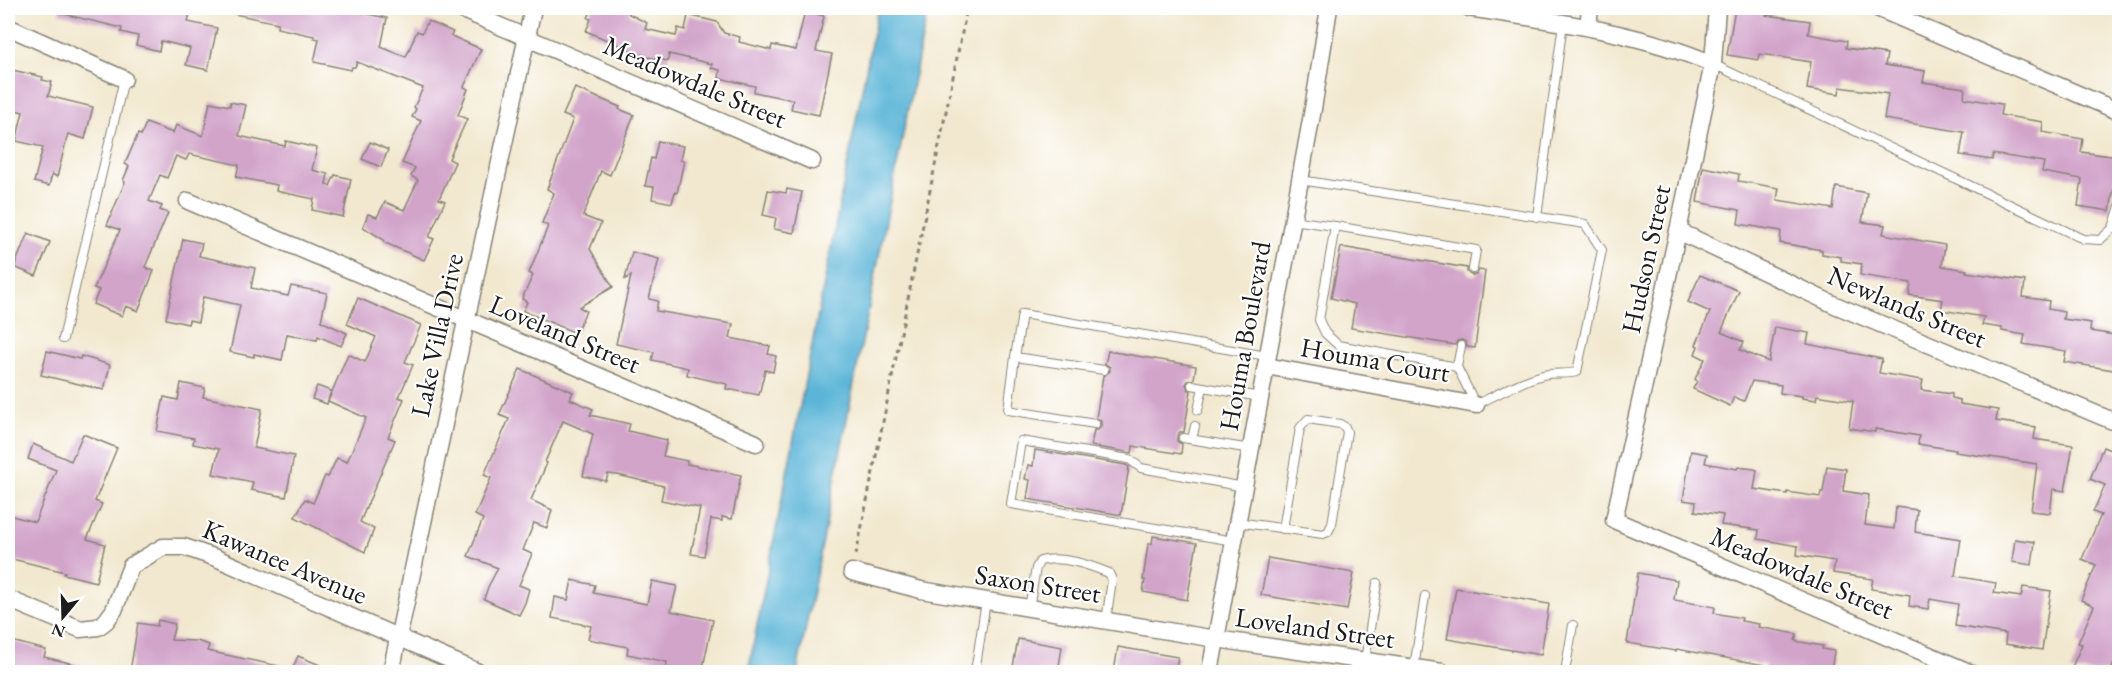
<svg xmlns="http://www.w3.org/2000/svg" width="2127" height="680" font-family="'EB Garamond',serif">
<rect width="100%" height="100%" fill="#fff"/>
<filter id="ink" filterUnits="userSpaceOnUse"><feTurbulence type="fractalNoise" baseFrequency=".0167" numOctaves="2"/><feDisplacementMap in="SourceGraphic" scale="12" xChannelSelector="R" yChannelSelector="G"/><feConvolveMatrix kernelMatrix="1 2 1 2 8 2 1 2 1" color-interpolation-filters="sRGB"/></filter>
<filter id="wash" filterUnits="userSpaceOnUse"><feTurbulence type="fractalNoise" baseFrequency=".008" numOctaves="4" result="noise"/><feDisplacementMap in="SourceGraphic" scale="24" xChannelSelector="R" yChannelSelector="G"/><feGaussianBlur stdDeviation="1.35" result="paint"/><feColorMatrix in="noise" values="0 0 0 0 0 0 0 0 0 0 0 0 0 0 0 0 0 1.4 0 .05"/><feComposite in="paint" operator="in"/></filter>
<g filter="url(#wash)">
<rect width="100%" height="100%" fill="#f2e8cf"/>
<!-- water -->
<path fill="#5bb5d8" stroke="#3c687a" stroke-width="1.5" d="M878,8H928L797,672H748Z"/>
<g id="blocks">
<!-- building -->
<g fill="#d2a4ca">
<path d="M60,8H191L188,22L217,28L208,70L186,65L190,48L161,41L159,51L136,45L138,36L121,32L122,28L59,13Z"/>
<path d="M235,8H348V10L387,18L381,47L406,57L417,31L422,33L428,21L453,32L451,36L481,49L464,87L468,89L458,115L467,119L449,159L455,162L439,199L445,201L429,237L434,239L424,260L383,242L384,240L363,227L368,214L377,217L385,202L404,210L418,180L411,176L415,168L402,163L421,121L412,117L416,109L414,107L423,88L357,62L355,67H352L351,70L314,62L319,39L314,38V36L277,28L278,23L234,14Z"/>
<path d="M592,8H632L629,14L647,23L645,29L676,36L678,28L685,30L688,15L717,22L724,33L740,37L739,42L771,50L772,45L796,50L805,11L824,16L816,51L832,54L819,115L791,109L793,100L754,92L755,86L719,78L720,70L711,68L712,64L669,54L668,61L647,57L586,31L591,19L588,18Z"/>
<path d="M1735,8H1768L1766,15L1810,21L1808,34L1847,41L1846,48L1887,54L1885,65L1925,71L1923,82L1965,88L1964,98L2002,104L2000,115L2043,122L2042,132L2083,139L2081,152L2119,157L2110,211L2078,206L2082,179L2042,172L2044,162L1993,154L1992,160L1960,155L1964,132L1884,119L1888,94L1840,87L1839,94L1807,89L1811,62L1760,54L1759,60L1727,55Z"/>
<path d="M8,69L43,77L42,80L52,82L48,96L93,107L85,139L68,134L57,177L52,174L49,186L34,182L43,147L16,141L23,112L8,108Z"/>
<path d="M575,88L620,107L619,109L634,115L610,175L601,171L583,216L601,223L590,249L613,287L579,307L586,311L576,333L523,311L527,302L522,299L533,275L529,273L548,226L542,223L554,193L547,189L573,119L563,115Z"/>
<path d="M210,102L230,106V102L246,105L239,136L285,146L286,141L317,148L312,170L328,174L326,184L330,186L335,175L351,179L343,217L312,210L314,199L276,191L277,185L236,177L239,165L189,154L186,160L176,156L167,178L160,175L149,201L162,206L160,210L168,213L145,267L154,271L138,311L126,306L122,316L93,304L99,290L94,288L120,230L107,225L125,182L123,181L129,166L125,164L138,134L141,135L146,123L173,133L176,125L203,136Z"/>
<path d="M658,141L683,146L680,160L684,161L677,193L675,192L672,203L652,199L654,187L645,186L651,158L654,159Z"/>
<path d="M370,142L388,150L381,167L362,159Z"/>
<path d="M1703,167L1739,174L1738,181L1779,188L1777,200L1833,209L1836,187L1867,193L1862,222L1885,225L1883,234L1945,245L1942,266L1967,270L1966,272L2025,281L2023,297L2049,301L2048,309L2064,312L2063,319L2091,323L2090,331L2120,336V371L2064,362L2066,351L2023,344L2025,335L2002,331V328L1982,325L1984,317L1941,310L1943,300L1909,295L1911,283L1860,275L1862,264L1841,261V257L1822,254V250L1780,243L1781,231L1738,224L1740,210L1697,202Z"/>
<path d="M787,189L802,192L794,233L774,229L776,218L763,215L768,190L786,193Z"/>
<path d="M28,233L50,242L36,276L14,267Z"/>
<path d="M183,239L202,243L199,256L255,268L251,288L288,296L291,286L327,293L321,321L347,333L341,346L318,336L317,340L287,334L282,360L254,354V357L230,352L240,305L203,297L198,322L189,320L188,324L166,319Z"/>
<path d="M1341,247L1467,268V272L1471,275H1476L1479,270L1485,271L1475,348L1467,347L1466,342L1462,340L1457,341L1455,345L1351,328L1355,304L1331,298Z"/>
<path d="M632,252L659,259L649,299L658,301L656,311L733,324L730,338L770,346L768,354L776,356L773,372L765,370L759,395L726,389L727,384L687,375L688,368L652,360L654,352L616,344L631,276L625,279Z"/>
<path d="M1700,275L1739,291L1721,332L1744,342L1740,350L1769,362L1775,327L1809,333L1807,344L1882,359L1879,373L1923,380L1921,390L1952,394V398L1960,400V404L1998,410L1996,421L2036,427L2034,439L2073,445L2065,491L2053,489L2050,513L2031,511L2037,464L1955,452L1956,450L1918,444L1919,436L1875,429V432L1849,428L1853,401L1817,395L1816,400L1802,398V396L1780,393L1781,385L1752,381L1744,401L1734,397L1730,406L1693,389L1697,381L1695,379L1705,359L1695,354L1698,346L1696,345L1710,312L1688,302Z"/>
<path d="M358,298L421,325L405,362L413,365L399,397L404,399L388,437L395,440L360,522L374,529L365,552L295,517L305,499L313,503L325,476L328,477L337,458L347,462L366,418L328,401L348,354L365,362L376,337L347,324Z"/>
<path d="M47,351L80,359L81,356L110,365L104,390L41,375Z"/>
<path d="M1108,351L1196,366L1194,379L1188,381L1186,384L1188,389L1191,391L1184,432H1180L1177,436V441L1182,444L1181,454L1133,446L1132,453L1091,446L1094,430H1098L1101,426V421L1096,418L1103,376L1110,371V367L1105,364Z"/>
<path d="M520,369L573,392L570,399L593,409L590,415L630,424L628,431L667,440L663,456L687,461V464L741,475L732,519L722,517V521L711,519L704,556L691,554L700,508L661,500L664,486L618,475L608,474L606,481L583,476L593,434L563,421L545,462L547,463L531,500L552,510L547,528L534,523L523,550L532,554L519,585L529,589L525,603L519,615L484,599L488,587L498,568L468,556L483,519L475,515L491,478L484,475L509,419L499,415Z"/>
<path d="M181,383L205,388L203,397L262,409L254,448L294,456L286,497L251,490L253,482L213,474L219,449L193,444L194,438L157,431L164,397L178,400Z"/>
<path d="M317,386L331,391L327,404L312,399Z"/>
<path d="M83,434L117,448L95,501L102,504L87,539L105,544L96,582L64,574L65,572L8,558V515L35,522L56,470L28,459L33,444L71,461Z"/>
<path d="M2103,447L2120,454V651L2110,672H2070L2082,644L2078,643L2094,606L2081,600L2096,565L2082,559L2101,515L2093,512L2105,485L2090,479Z"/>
<path d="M1035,450L1126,465L1129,467L1121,515L1027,499L1030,480L1025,479L1028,465L1033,466Z"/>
<path d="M1691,451L1707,454L1705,463L1737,469L1738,467L1754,469L1757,470L1754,489L1787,494V492L1820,497L1821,492H1823L1827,466L1846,469L1843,491L1869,495L1865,525L1894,529L1896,507L1917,510L1915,532L1961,539L1955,576L1996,583L1994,593L2021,597L2023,587L2051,591L2042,650L2005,644L2006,634L1955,626L1958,604L1930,599L1928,609L1909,606L1910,595L1871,589L1873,579L1833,573L1835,561L1797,555L1798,546L1758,539L1759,530L1721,525L1723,515L1695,511L1696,502L1683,500Z"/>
<path d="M1153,536L1197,543L1187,600L1143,592L1145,580H1143L1148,544H1152Z"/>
<path d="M2015,539L2035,542L2032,565L2012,562Z"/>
<path d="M1268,558L1354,573L1347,610L1261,595Z"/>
<path d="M1638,573L1677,580L1674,600L1715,607L1714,613L1742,618L1741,621L1759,624L1758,627L1797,634L1795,641L1823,646L1822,649L1834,651L1831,672H1764L1765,665L1677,649L1676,651L1627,643Z"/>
<path d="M572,580L595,585L593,593L647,604L652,581L677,586L671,611L713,620L702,672H665L667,662L627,654L628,647L588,639L591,626L552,618L555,597L568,600Z"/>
<path d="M1456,588L1549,604L1541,655L1447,639Z"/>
<path d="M158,620L175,624L171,640L197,641L209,645L207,651L279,666L278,672H130L138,623L157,626Z"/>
<path d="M1018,639L1062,647L1058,672H1012Z"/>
<path d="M8,640L46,650L44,657L87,667L86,672H8Z"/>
<path d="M1118,647L1178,657L1175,672H1114Z"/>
<path d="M298,656L337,672H291Z"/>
</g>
</g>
</g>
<g filter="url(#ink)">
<use href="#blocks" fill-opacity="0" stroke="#878276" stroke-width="1.5"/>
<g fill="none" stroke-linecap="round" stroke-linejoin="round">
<defs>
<g id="service">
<path d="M1713,64L2083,239L2100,240L2113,228L2120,206"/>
<path d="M1537,217L1563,23"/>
<path d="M1292,220L1335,226L1319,320L1325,333L1338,345L1457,367L1476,405C1498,394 1520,381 1543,375C1553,372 1565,375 1577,372L1602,250L1585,224L1300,180"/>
<path d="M1335,226L1476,250L1473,269"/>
<path d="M63,339L124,79"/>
<path d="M1015,357L1022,314L1267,356"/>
<path d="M1457,367L1461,346"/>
<path d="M1192,385L1260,397"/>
<path d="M1198,410L1203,387"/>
<path d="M1095,424L1008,410L1015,357L1104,370"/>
<path d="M1183,438L1251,449"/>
<path d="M1192,439L1195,426"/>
<path d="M1237,522L1323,534L1328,532L1332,524L1347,432L1345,427L1340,424L1308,419L1300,428L1283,529"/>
<path d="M1234,541L1011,504L1021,441L1129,459L1141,468L1244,487"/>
<path d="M1029,608L1036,568L1040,561C1061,555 1089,565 1109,573L1112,580L1106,621"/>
<path d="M1365,661L1377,583"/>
<path d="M1414,668L1425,596"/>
<path d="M975,672L986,601"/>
<path d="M1565,672L1573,625"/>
</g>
<g id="minor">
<path d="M458,8L812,161"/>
<path d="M1469,8C1551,21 1636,31 1713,64"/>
<path d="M1717,8L1713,64L1678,231L1614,520L1969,672"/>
<path d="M1877,8L2120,112"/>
<path d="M8,27L124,79"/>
<path d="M1588,27L1590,8"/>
<path d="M188,201L756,443"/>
<path d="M1678,231L1835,305L2120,424"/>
<path d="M1266,366L1476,405"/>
<path d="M852,572L921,590L1216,639L1442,672"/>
<path d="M8,599L80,629L98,627L106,621L114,610L131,566L163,547H184L216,558L478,672"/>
<path d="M391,672L533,8"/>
<path d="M1210,672L1313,109L1329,8"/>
</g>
</defs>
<!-- service casing -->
<use href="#service" stroke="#878276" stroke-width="10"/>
<!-- minor casing -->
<use href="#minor" stroke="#878276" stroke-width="19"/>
<!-- path -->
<path stroke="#878276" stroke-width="3" stroke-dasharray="4.5 4.5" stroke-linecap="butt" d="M856,555L967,8"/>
<!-- service -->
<use href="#service" stroke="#fff" stroke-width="8"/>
<!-- minor -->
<use href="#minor" stroke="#fff" stroke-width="16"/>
</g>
</g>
<g text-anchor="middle" stroke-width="4.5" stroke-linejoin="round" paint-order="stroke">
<!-- street labels -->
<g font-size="27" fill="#1c1c1c" stroke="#fff">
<text transform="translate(695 82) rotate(23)" y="9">Meadowdale Street</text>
<text transform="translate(1646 259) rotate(-78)" y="9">Hudson Street</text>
<text transform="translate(1907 307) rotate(23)" y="9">Newlands Street</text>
<text transform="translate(565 334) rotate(23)" y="9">Loveland Street</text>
<text transform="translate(437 335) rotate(-78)" y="9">Lake Villa Drive</text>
<text transform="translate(1245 336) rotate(-80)" y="9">Houma Boulevard</text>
<text transform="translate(1375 360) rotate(10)" y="9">Houma Court</text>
<text transform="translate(285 562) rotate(23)" y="9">Kawanee Avenue</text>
<text transform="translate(1802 573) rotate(23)" y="9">Meadowdale Street</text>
<text transform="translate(1038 584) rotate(9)" y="9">Saxon Street</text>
<text transform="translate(1315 628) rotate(8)" y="9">Loveland Street</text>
</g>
</g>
<!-- margin -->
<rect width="2127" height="680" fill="none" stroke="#fff" stroke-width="30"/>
<!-- north arrow -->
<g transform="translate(63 617) rotate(199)" stroke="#ffffff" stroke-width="4.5" paint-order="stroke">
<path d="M0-4.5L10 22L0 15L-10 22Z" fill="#1c1c1c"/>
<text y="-9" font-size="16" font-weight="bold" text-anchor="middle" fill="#1c1c1c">N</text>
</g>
</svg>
